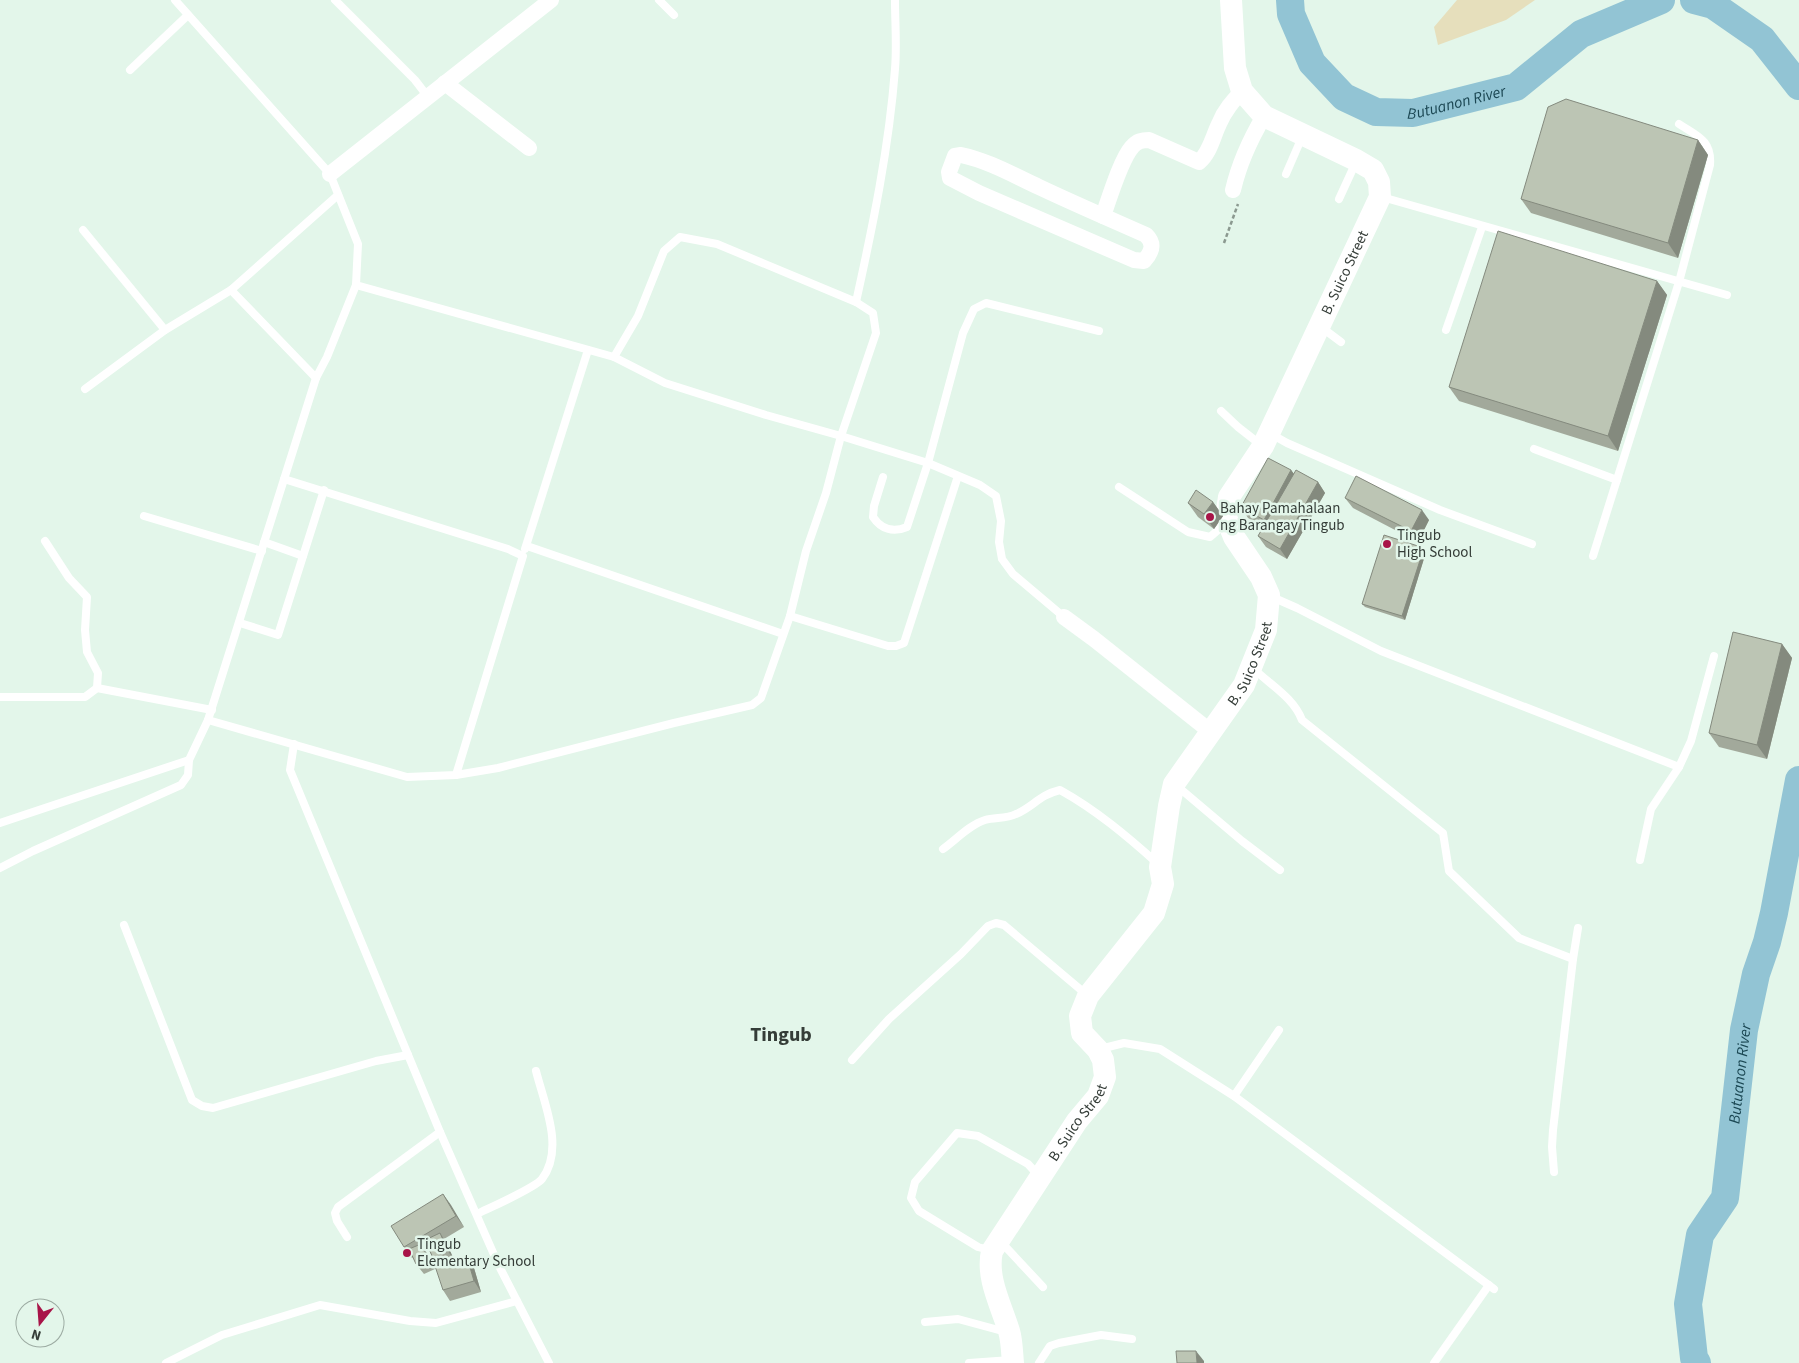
<svg xmlns="http://www.w3.org/2000/svg" width="1799" height="1363" font-family="'Source Sans 3',sans-serif">
<rect width="100%" height="100%" fill="#e3f6ea"/>
<!-- green -->
<path fill="#e6dfbc" d="M1457,0H1535L1506,20L1438,45L1434,27Z"/>
<g fill="none" stroke-linecap="round" stroke-linejoin="round">
<!-- river -->
<g stroke="#92c4d4" stroke-width="28">
<path id="s1" d="M1290,0L1291,14L1312,63L1344,97L1376,112L1413,113L1516,87L1581,34L1661,0"/>
<path d="M1694,0L1713,5L1762,39L1799,86"/>
<path id="s2" d="M1697,1363L1694,1358L1688,1304L1700,1235L1725,1198L1744,1030L1756,974L1767,942L1774,913L1799,780"/>
</g>
<!-- path -->
<path stroke="#8b9990" stroke-width="2.5" stroke-dasharray="4 2.5" stroke-linecap="butt" d="M1224,243L1238,204"/>
<!-- lane -->
<g stroke="#fff" stroke-width="8">
<path d="M335,0L415,80L428,97"/>
<path d="M659,0L674,15"/>
<path d="M130,70L188,15"/>
<path d="M1286,174L1302,137"/>
<path d="M1382,197L1727,295"/>
<path d="M1339,199L1356,162"/>
<path d="M83,230L165,330"/>
<path d="M356,285L614,357L665,383L766,415L841,436L928,463L980,485L996,496L1001,521L999,542L1002,559L1013,574L1064,617"/>
<path d="M231,290L316,378"/>
<path d="M1321,327L1341,342"/>
<path d="M1446,330L1482,227"/>
<path d="M614,357L638,316L664,251L680,237L717,244L856,302C873,225 889,148 895,69C897,46 895,23 895,0"/>
<path d="M85,389L165,330L231,290L338,195"/>
<path d="M1221,411L1238,427L1261,445"/>
<path d="M1271,434L1287,443L1440,510L1532,544"/>
<path d="M1534,449L1617,480"/>
<path d="M883,477L874,506L873,517C881,529 893,533 907,527L928,463L963,333L974,309L986,303L1099,331"/>
<path d="M284,479L508,549L523,556L456,775"/>
<path d="M1119,487L1188,532L1210,537L1225,524"/>
<path d="M144,516L262,551"/>
<path d="M45,541L69,578L87,597L85,630L87,652L98,673L97,688L212,710"/>
<path d="M264,542L303,556"/>
<path d="M527,546L783,634"/>
<path d="M525,549L588,350"/>
<path d="M1593,556L1679,282L1710,165C1712,140 1697,136 1679,124"/>
<path d="M1272,597L1297,608L1381,651L1679,767L1691,741L1714,656"/>
<path d="M790,616L888,646H896L904,643L958,476"/>
<path d="M240,623L278,635L324,490"/>
<path d="M1253,668C1270,685 1293,697 1302,720L1443,833L1449,871L1519,938L1573,959"/>
<path d="M0,697H85L97,688"/>
<path d="M208,720L407,777L456,775L498,768L674,723L752,705L761,698L790,616L806,551L826,493L841,436L876,333L873,313L856,302"/>
<path d="M294,744L290,770L440,1132L499,1266L549,1363"/>
<path d="M1177,786L1242,841L1280,870"/>
<path d="M0,823L189,760L208,720L316,378L327,357L356,285L358,244L330,174L175,0"/>
<path d="M943,849C956,840 969,825 985,820C995,817 1006,819 1016,814C1033,807 1039,795 1060,790C1096,810 1127,836 1157,863"/>
<path d="M1640,860L1651,809L1679,767"/>
<path d="M0,868L33,851L181,785L188,775L189,760"/>
<path d="M124,925L192,1100L202,1106L213,1108L376,1061L408,1055"/>
<path d="M1100,1049L1124,1043L1160,1049L1234,1096L1494,1289"/>
<path d="M852,1060L889,1019L961,954L988,926L996,923L1004,925L1087,995"/>
<path d="M1234,1096L1279,1030"/>
<path d="M1554,1172L1552,1147L1553,1130L1573,959L1578,928"/>
<path d="M477,1214C489,1208 535,1188 542,1179C565,1149 544,1103 536,1071"/>
<path d="M347,1237L337,1221L335,1213L338,1207L440,1132"/>
<path d="M1002,1243L1043,1287"/>
<path d="M989,1250L978,1247L919,1211L911,1198L915,1182L957,1133L978,1136L1028,1164L1039,1176"/>
<path d="M925,1322L958,1319L1006,1332"/>
<path d="M166,1363L222,1335L320,1305L410,1321L436,1323L517,1301"/>
<path d="M969,1363L1011,1360"/>
<path d="M1039,1363L1050,1346L1059,1343L1101,1335L1132,1339"/>
<path d="M1434,1363L1489,1285"/>
</g>
<!-- street -->
<g stroke="#fff" stroke-width="16">
<path d="M445,83L529,148"/>
<path d="M961,155C989,161 1013,175 1039,187C1075,204 1110,219 1146,235C1155,244 1152,252 1144,261L1134,260L979,193L950,178L949,172L955,156Z"/>
<path d="M330,174L551,0"/>
<path d="M1233,190C1239,164 1251,138 1264,116"/>
<path d="M1103,216C1109,199 1121,159 1132,147C1137,141 1142,140 1149,140L1199,162C1210,153 1213,136 1219,124C1224,111 1233,101 1242,91"/>
<path d="M1064,617L1094,639L1211,732"/>
</g>
<!-- secondary -->
<path stroke="#fff" stroke-width="22" id="s3" d="M1013,1363C1012,1353 1012,1341 1009,1331C1001,1305 986,1278 992,1251L1077,1121L1098,1096L1105,1077L1103,1060L1098,1050L1082,1033L1080,1016L1088,996L1154,913L1163,884L1160,867L1169,806L1174,784L1244,685L1266,630L1269,595L1261,577L1234,537L1226,517L1229,497L1263,446L1380,197L1379,182L1373,170L1356,160L1264,116L1242,91L1235,68L1231,0"/>
</g>
<!-- wall -->
<g fill="#a2a99b">
<path d="M1698,140L1708,155L1678,258L1531,213L1521,199Z"/>
<path d="M1657,281L1667,295L1618,451L1459,401L1449,387Z"/>
<path d="M1291,470L1294,474L1318,482L1325,493L1287,559L1266,547L1258,536L1264,527L1248,518L1241,507Z"/>
<path d="M1345,498L1429,520L1418,542L1353,508Z"/>
<path d="M1213,502L1223,516L1214,529L1198,517L1188,503Z"/>
<path d="M1424,548L1426,552L1405,620L1365,607L1362,604Z"/>
<path d="M1782,644L1792,658L1767,759L1719,747L1709,733Z"/>
<path d="M443,1194L464,1227L444,1239L447,1244L454,1260L467,1257L474,1268L481,1292L450,1301L443,1290L438,1265L433,1258L428,1248L425,1250L428,1255L435,1269L424,1274L416,1264L413,1257L412,1258L404,1247Z"/>
</g>
<!-- shaded-wall -->
<g fill="#848a7e">
<path d="M1698,140L1708,155L1678,258L1668,243Z"/>
<path d="M1657,281L1667,295L1618,451L1608,436Z"/>
<path d="M1291,470L1299,481L1272,531L1264,520Z"/>
<path d="M1318,482L1325,493L1287,559L1280,549Z"/>
<path d="M1213,502L1223,516L1214,529L1204,514Z"/>
<path d="M1422,510L1429,520L1418,542L1411,531Z"/>
<path d="M1424,548L1426,552L1405,620L1402,616Z"/>
<path d="M1782,644L1792,658L1767,759L1757,745Z"/>
<path d="M443,1194L451,1205L464,1227L456,1216Z"/>
<path d="M440,1233L447,1244L455,1262L448,1251Z"/>
<path d="M421,1244L428,1255L435,1269L428,1258Z"/>
<path d="M467,1257L474,1268L481,1292L474,1281Z"/>
<path d="M1196,1351L1204,1361V1363H1197Z"/>
</g>
<!-- building -->
<g fill="#bcc5b4" stroke="#848a7e">
<path d="M1566,99L1698,140L1668,243L1521,199L1548,107Z"/>
<path d="M1498,231L1657,281L1608,436L1449,387Z"/>
<path d="M1268,458L1291,470L1264,520L1241,507Z"/>
<path d="M1296,470L1318,482L1280,549L1258,536Z"/>
<path d="M1356,476L1422,510L1411,531L1345,498Z"/>
<path d="M1196,490L1213,502L1204,514L1188,503Z"/>
<path d="M1384,535L1424,548L1402,616L1362,604Z"/>
<path d="M1733,632L1782,644L1757,745L1709,733Z"/>
<path d="M443,1194L456,1216L404,1247L391,1226Z"/>
<path d="M440,1233L448,1251L433,1258L425,1240Z"/>
<path d="M421,1244L428,1258L416,1264L409,1249Z"/>
<path d="M467,1257L474,1281L443,1290L435,1266Z"/>
<path d="M1176,1351H1196L1197,1363H1177Z"/>
</g>
<!-- markers -->
<g fill="#a81448" stroke="#e3f6ea" stroke-width="2">
<circle cx="1210" cy="517" r="5"/>
<circle cx="1387" cy="544" r="5"/>
<circle cx="407" cy="1253" r="5"/>
</g>
<g text-anchor="middle" stroke-width="5" stroke-linejoin="round" paint-order="stroke">
<!-- street labels -->
<g font-size="15" fill="#353d38" stroke="#e3f6ea">
<text dy="5" stroke="none"><textPath href="#s3" startOffset="1230">B. Suico Street</textPath></text>
<text dy="5" stroke="none"><textPath href="#s3" startOffset="795">B. Suico Street</textPath></text>
<text dy="5" stroke="none"><textPath href="#s3" startOffset="270">B. Suico Street</textPath></text>
</g>
<!-- poi labels -->
<g font-size="15" fill="#353d38" stroke="#e3f6ea" text-anchor="start">
<text x="1220" y="513">Bahay Pamahalaan<tspan x="1220" dy="17">ng Barangay Tingub</tspan></text>
<text x="1397" y="540">Tingub<tspan x="1397" dy="17">High School</tspan></text>
<text x="417" y="1249">Tingub<tspan x="417" dy="17">Elementary School</tspan></text>
</g>
<!-- water labels -->
<g font-size="16" font-style="italic" fill="#1b4753" stroke="#e3f6ea">
<text dy="6" stroke="none"><textPath href="#s1" startOffset="231">Butuanon River</textPath></text>
<text dy="6" stroke="none"><textPath href="#s2" startOffset="300">Butuanon River</textPath></text>
</g>
<!-- district labels -->
<g font-size="20" font-weight="bold" fill="#353d38" stroke="#e3f6ea">
<text x="781" y="1041">Tingub</text>
</g>
</g>
<!-- north arrow -->
<g transform="translate(40 1323) rotate(197)"><circle r="24" fill="#e3f6ea" stroke="#9daca3"/>
<path d="M0-4L9 19L0 12L-9 19Z" fill="#a81448"/>
<text y="-8" font-size="14" font-weight="bold" text-anchor="middle" fill="#353d38">N</text>
</g>
</svg>
